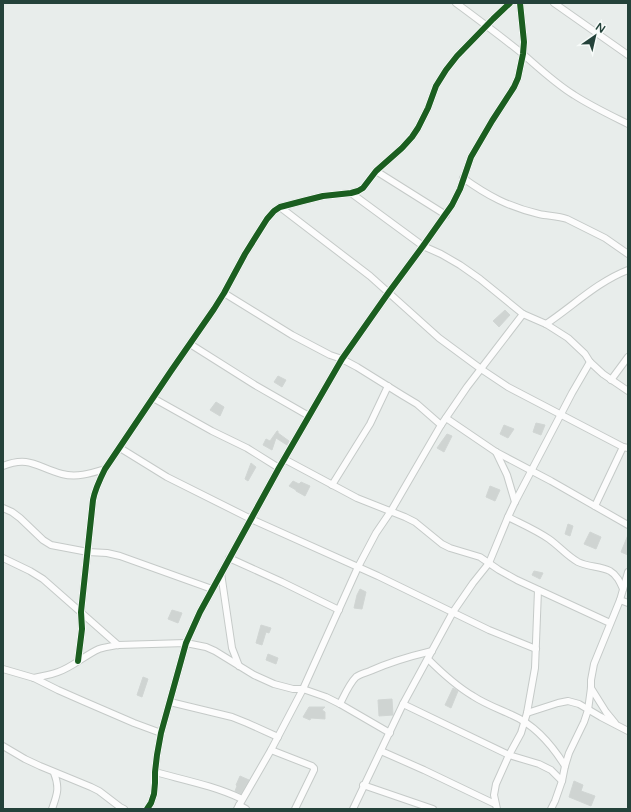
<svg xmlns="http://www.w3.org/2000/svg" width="631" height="812" font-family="'Varela Round',sans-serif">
<rect width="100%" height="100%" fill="#e8edeb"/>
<!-- building -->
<g fill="#cfd4d2" stroke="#d1d6d4">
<path d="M505,310L510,315L499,327L493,321Z"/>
<path d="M278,376L286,380L282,387L274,382Z"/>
<path d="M216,402L224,407L220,416L210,410Z"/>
<path d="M536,423L545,425L541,435L533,432Z"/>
<path d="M504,425L514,429L508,438L500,434Z"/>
<path d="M277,431H278V433L289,441L287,445L276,438L272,450L263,445L266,439L270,441Z"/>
<path d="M447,434L452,436L444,452L437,448Z"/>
<path d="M251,463L256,467L248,481L245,479Z"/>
<path d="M293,481L299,484L301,482L310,486L305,496L296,491V490L289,486Z"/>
<path d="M490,486L500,490L495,501L486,497Z"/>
<path d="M568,524L573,526L570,536L565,534Z"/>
<path d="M590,532L601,537L596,549L584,544Z"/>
<path d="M628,535V555L621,552Z"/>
<path d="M534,571L543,573L540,579L532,575Z"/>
<path d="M360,589L366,592L362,609L354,608L357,595Z"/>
<path d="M172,610L182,613L178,623L168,619Z"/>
<path d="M261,625L271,628L269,633L266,632L262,645L256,643Z"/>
<path d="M268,654L278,658L276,664L266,660Z"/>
<path d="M143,677L148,679L142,697L137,695Z"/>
<path d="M453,688L458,691L451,708L445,705Z"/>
<path d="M392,699L393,715L379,716L378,700Z"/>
<path d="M309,707H325L322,710L325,712V719L311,718L310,720L303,717Z"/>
<path d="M240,776L249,780L241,794L235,791L237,786L236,785Z"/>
<path d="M574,781L583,785L581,791L595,796L591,806L569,797Z"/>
</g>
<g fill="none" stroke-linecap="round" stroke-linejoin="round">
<defs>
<g id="street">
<path d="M456,3C479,20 502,37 524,55C540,69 556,84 574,95C591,106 610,115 628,124"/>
<path d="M554,3L628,55"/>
<path d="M376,171L446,215"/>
<path d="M463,178C488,196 509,207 539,214C548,216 558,216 567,219L605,238L628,254"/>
<path d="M351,193L423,246L441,254L460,265L480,279L523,314L546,324L568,338L585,354L590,362L603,374L628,391"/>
<path d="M280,207L370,276L439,338L481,369L508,387L623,447L628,448"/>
<path d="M224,293L292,335L330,355L342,359L357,367L402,395L417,404L441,425"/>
<path d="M546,324C573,306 597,282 628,270"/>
<path d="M190,344L255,385L309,416"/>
<path d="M611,380L628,357"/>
<path d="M153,398L212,431L247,448L279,468"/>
<path d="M446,418L496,452L551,481L628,525"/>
<path d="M120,448L167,477L251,519L378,576L489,630L536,649"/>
<path d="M496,452L507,475L515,502"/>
<path d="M284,459L357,498L405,517L415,522L442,544L450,548L480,557L499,570L517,580L610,623"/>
<path d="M3,466C30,455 38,468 62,474C77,478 92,473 105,469"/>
<path d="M332,485L370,424L388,386"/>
<path d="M595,506L623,447"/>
<path d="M3,508L12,512L20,518L43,540L51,545L88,552L107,553L120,556L212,589"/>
<path d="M508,517C522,524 536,530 549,539C559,546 567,556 578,562C588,567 600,566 610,571C617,575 620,582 623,589"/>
<path d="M3,558L30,571L43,579L118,645"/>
<path d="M229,558L282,582L339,610"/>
<path d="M221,573L232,648L239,666"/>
<path d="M620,600L628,603"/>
<path d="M428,659C442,673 456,686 473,696C485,704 499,709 512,715C535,725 552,745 565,766"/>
<path d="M78,661L82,629L81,612L93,500C95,489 100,479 105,469L171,371L214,309L224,293L245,254L267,219L274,211L280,207L303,201L323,196L351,193L358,191L363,188L376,171L402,148L412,137L418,128L428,108L436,86L446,70L457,56L493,19L510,3"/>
<path d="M3,669L34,678L58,690L83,701L134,723L161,733"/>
<path d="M34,678C42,676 50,675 58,672C73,667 85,655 99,649C105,647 112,646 118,645L186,643L206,647L215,651L254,675L274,684L293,689H303L326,697L340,704L390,733"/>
<path d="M591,688L606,712L615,723"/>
<path d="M170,702L232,717L247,723L278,737"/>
<path d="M340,704C344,696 349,684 356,677C360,674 365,673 370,671C390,662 411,656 432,651"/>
<path d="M403,704L509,755L539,764L551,770L562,781"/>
<path d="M527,713L558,703L568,701L579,704L601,717L628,731"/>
<path d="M3,746L25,759L40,766L91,787L99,791L120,807L124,809"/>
<path d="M271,750L312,766L314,768V770L295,809"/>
<path d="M381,751L424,770L495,804"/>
<path d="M155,772C184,780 215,786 242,799"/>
<path d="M363,785L433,809"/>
<path d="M239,805L246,809"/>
<path d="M52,809C57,795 60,788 54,773"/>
<path d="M147,809L151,803L154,794L155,783V772L157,755L161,733L186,643L200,612L279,468L342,359L389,292L423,246L452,205L460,189L471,157L492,121L514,87L518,78L523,54L524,42L520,3"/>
<path d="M237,809L271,750L303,689L358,567L376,533L391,511L441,425L467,387L523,314"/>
<path d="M353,809L403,704L453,612L473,583L489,563L508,517L515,502L572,393L590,362"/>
<path d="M497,809L494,795L496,784L509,755L521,733L527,713L535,668L538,590"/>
<path d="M551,809L555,801L562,781L565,766L569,753L584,722L588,710L591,688V680L594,664L620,600L628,572"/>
</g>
</defs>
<!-- street casing -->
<use href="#street" stroke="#c5cac8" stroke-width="8"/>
<!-- street -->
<use href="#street" stroke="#fcfcfc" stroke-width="6"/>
<defs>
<g id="cycleway">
<path d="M78,661L82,629L81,612L93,500C95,489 100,479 105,469L171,371L214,309L224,293L245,254L267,219L274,211L280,207L303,201L323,196L351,193L358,191L363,188L376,171L402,148L412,137L418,128L428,108L436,86L446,70L457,56L493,19L510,3"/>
<path d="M147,809L151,803L154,794L155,783V772L157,755L161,733L186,643L200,612L279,468L342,359L389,292L423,246L452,205L460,189L471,157L492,121L514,87L518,78L523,54L524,42L520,3"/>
</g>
</defs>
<!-- cycleway casing -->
<use href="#cycleway" stroke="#f7fbf9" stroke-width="8"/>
<!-- cycleway -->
<use href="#cycleway" stroke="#1b5e20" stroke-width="6"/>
</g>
<!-- border -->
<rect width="631" height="812" fill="none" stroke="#24423a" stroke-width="8"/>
<!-- north arrow -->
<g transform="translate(595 36) rotate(34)" stroke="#f7fbf9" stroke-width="3" paint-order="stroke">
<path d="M0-3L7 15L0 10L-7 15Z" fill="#24423a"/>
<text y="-6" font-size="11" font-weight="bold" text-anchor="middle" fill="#24423a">N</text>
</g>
</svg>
